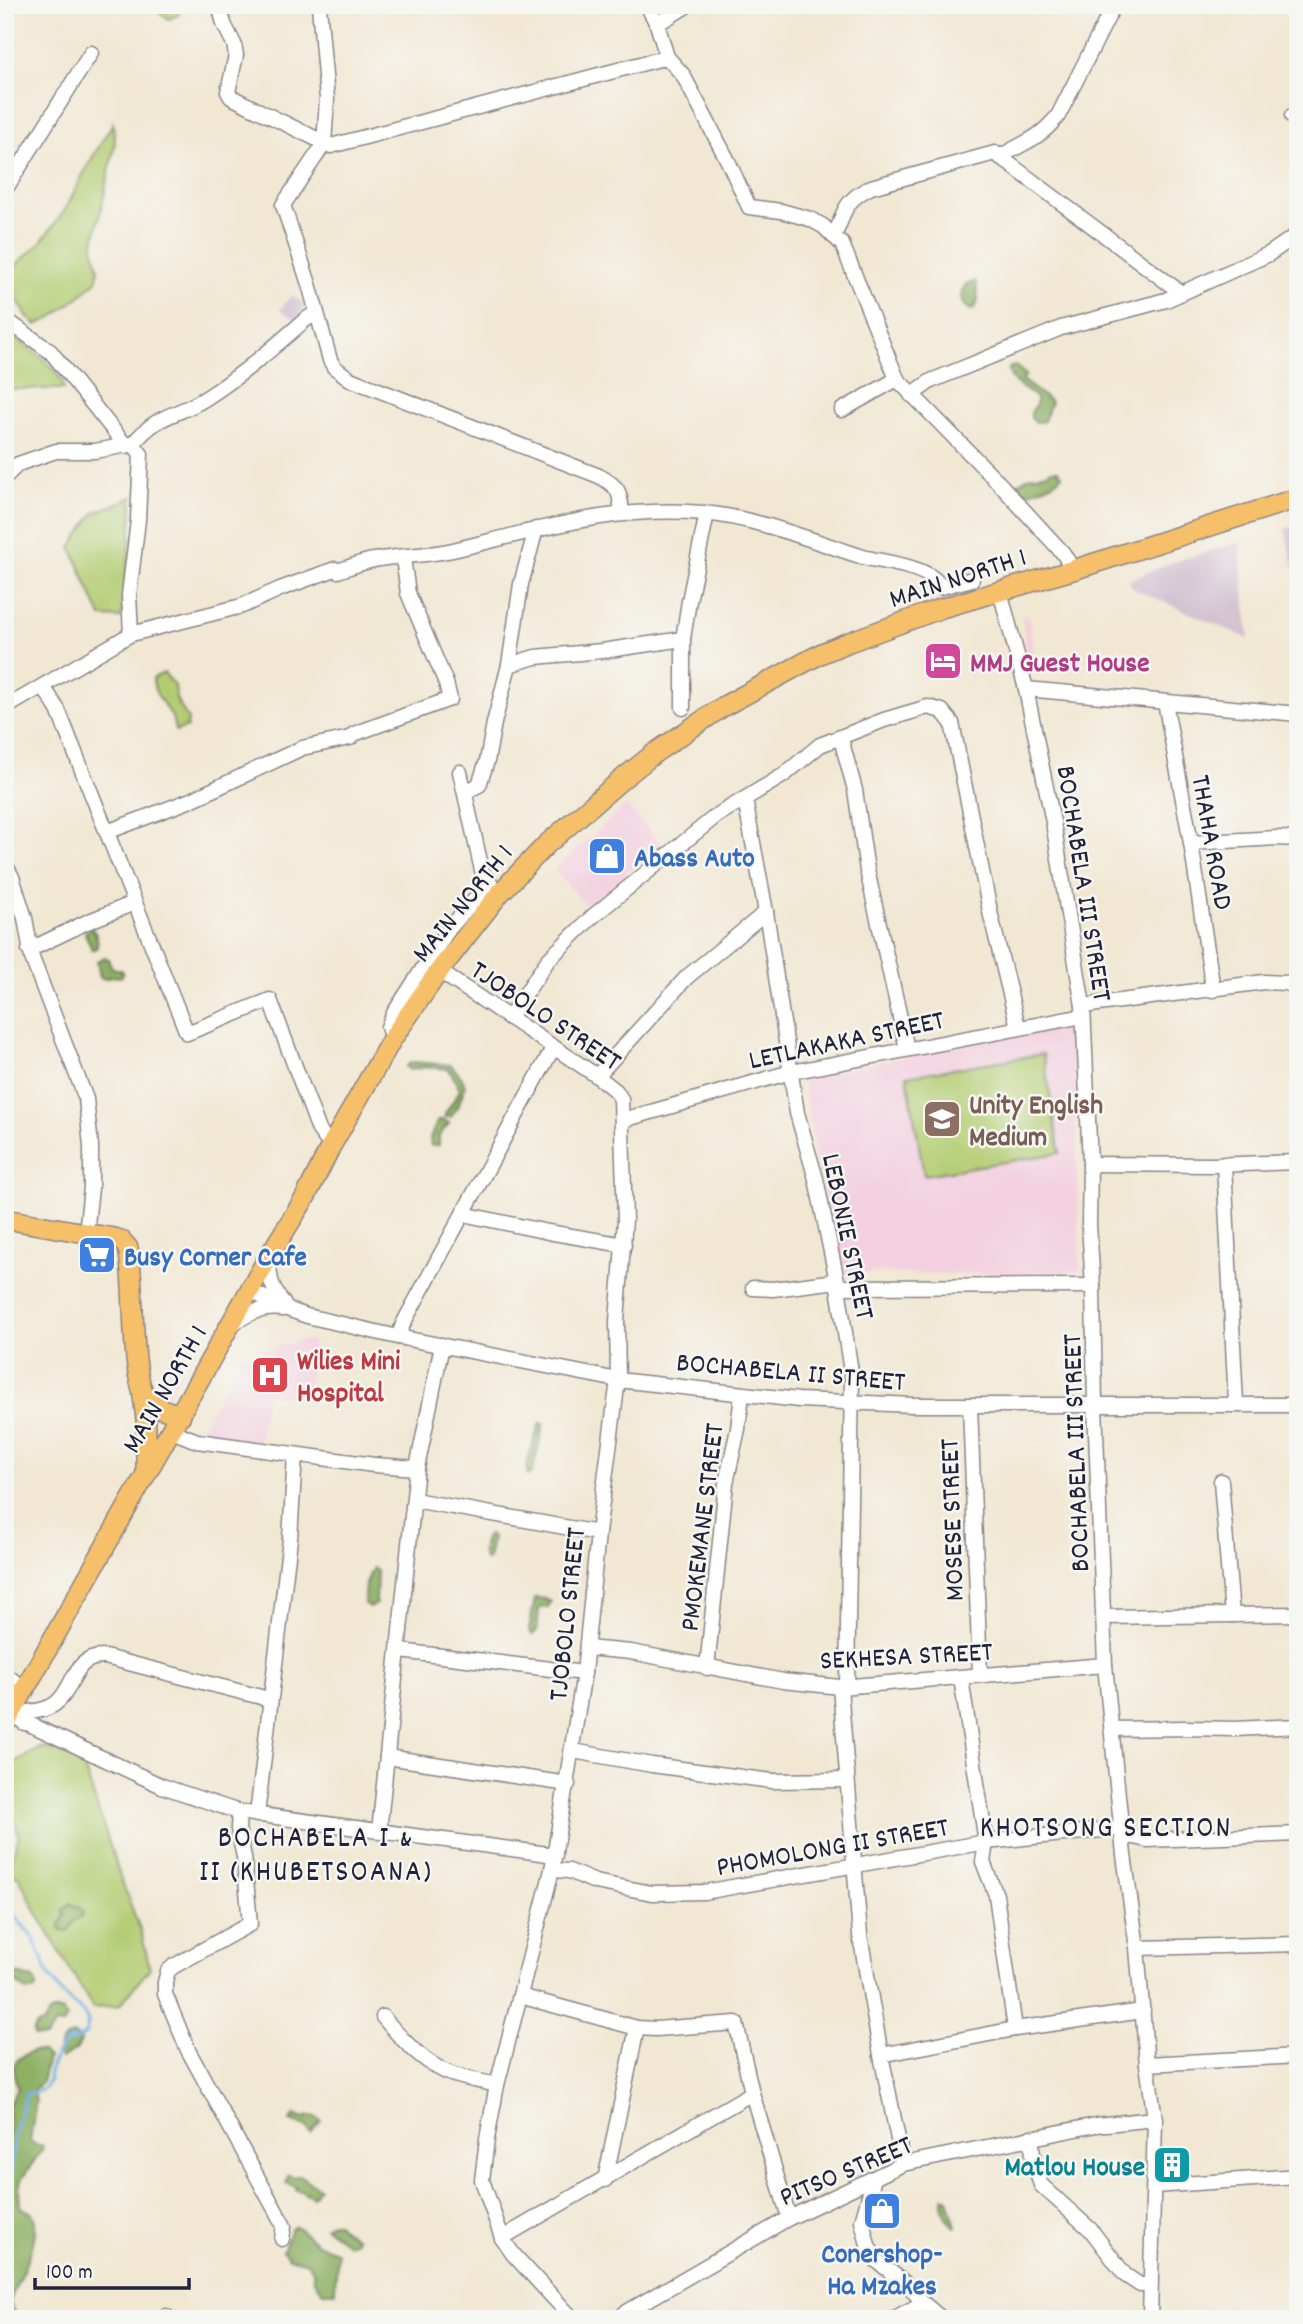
<svg xmlns="http://www.w3.org/2000/svg" width="1303" height="2324" font-family="Dekko,sans-serif">
<rect width="100%" height="100%" fill="#f6f6f2"/>
<filter id="ink" filterUnits="userSpaceOnUse"><feTurbulence type="fractalNoise" baseFrequency=".0143" numOctaves="2"/><feDisplacementMap in="SourceGraphic" scale="14" xChannelSelector="R" yChannelSelector="G"/><feConvolveMatrix kernelMatrix="1 2 1 2 8 2 1 2 1" color-interpolation-filters="sRGB"/></filter>
<filter id="wash" filterUnits="userSpaceOnUse"><feTurbulence type="fractalNoise" baseFrequency=".00686" numOctaves="4" result="noise"/><feDisplacementMap in="SourceGraphic" scale="28" xChannelSelector="R" yChannelSelector="G"/><feGaussianBlur stdDeviation="1.57" result="paint"/><feColorMatrix in="noise" values="0 0 0 0 0 0 0 0 0 0 0 0 0 0 0 0 0 1.4 0 .05"/><feComposite in="paint" operator="in"/></filter>
<g filter="url(#wash)">
<rect width="100%" height="100%" fill="#f1e7d2"/>
<!-- built -->
<g fill="#f3cfdf">
<path d="M1028,616L1034,654H1027L1022,617Z"/>
<path d="M626,805L660,842L588,908L554,870Z"/>
<path d="M1073,1022L1080,1271L960,1274L848,1273L839,1265L835,1234L816,1160L802,1078Z"/>
<path d="M304,1340L313,1341L308,1398L267,1393L258,1442L210,1435L200,1430L241,1356Z"/>
<path d="M175,1372L180,1374L170,1396H163L153,1391L157,1386L167,1391Z"/>
</g>
<!-- industrial -->
<g fill="#cfbdce">
<path d="M291,295L306,305L296,320L280,310Z"/>
<path d="M1298,525V586L1285,529Z"/>
<path d="M1239,542L1249,639L1132,588L1129,580L1170,563Z"/>
</g>
<!-- green -->
<g fill="#b2cc71" stroke="#6a7756" stroke-width="2">
<path d="M149,5H183L178,15L169,19Z"/>
<path d="M113,123L115,144L93,246L99,270L96,281L79,297L50,319L36,325L26,315L5,277L14,273L11,270L40,243L65,210L88,165Z"/>
<path d="M5,331C24,344 61,366 64,389H5Z"/>
<path d="M133,497L130,543L121,618L101,617L71,547L94,513Z"/>
<path d="M164,673L175,686L176,699L188,719L187,727L176,731C174,726 173,720 171,715C163,702 153,694 153,678Z"/>
<path d="M1043,1054L1060,1153L924,1175L907,1076Z"/>
<path d="M42,1747L85,1761L84,1767L121,1879L141,1932L150,1968L119,2006L93,2008L38,1915L19,1877L10,1872L12,1858L19,1835L14,1819L5,1807V1776L13,1763Z"/>
</g>
<!-- forest -->
<g fill="#8db063" stroke="#58694f" stroke-width="2">
<path d="M976,281L978,301L974,309L971,310L964,305L961,293L966,284Z"/>
<path d="M1015,366L1026,375L1022,380L1051,402L1044,421L1036,422L1031,418V412L1036,405V398C1026,388 1009,384 1009,368Z"/>
<path d="M1051,470H1058L1062,475C1054,486 1036,489 1025,494L1016,488V485L1030,476L1047,473Z"/>
<path d="M91,928C97,933 99,942 96,949H92L85,933Z"/>
<path d="M105,957L108,959L112,968L121,970L123,974L121,977L111,976L105,979L100,977L97,961Z"/>
<path d="M411,1062L451,1065L462,1078L465,1087L459,1103L451,1117H445V1114L460,1090L449,1069L425,1067L410,1070L406,1067Z"/>
<path d="M444,1120L449,1123L439,1136V1145L431,1146L430,1138L438,1120Z"/>
<path d="M540,1423L544,1424L532,1473L529,1475L527,1474V1464Z"/>
<path d="M490,1535L492,1538L488,1561H486C480,1555 483,1543 486,1536Z"/>
<path d="M373,1568L377,1570L376,1604L369,1607L365,1604C362,1590 367,1580 373,1568Z"/>
<path d="M535,1598L545,1599L551,1602L548,1607L539,1608L537,1631L532,1635L529,1630Z"/>
<path d="M71,1903L83,1911L82,1916L73,1922L68,1932H64L60,1928V1924L65,1916L63,1910Z"/>
<path d="M12,1972L33,1979L37,1985L34,1990L26,1991L9,1976Z"/>
<path d="M55,2011H61L67,2017L63,2025L55,2024L45,2038L34,2036V2030L37,2025L43,2024L49,2014Z"/>
<path d="M73,2035L80,2038L81,2042L76,2050L61,2059L58,2054C60,2043 63,2039 73,2035Z"/>
<path d="M33,2051L42,2052L48,2058L42,2082L33,2090L36,2101L30,2141L36,2145H42L43,2148L21,2180L19,2189L20,2207L32,2213C45,2237 16,2279 10,2303L13,2311L26,2319H5V2136C14,2126 7,2120 8,2109C9,2100 14,2094 18,2087C9,2066 13,2059 33,2051Z"/>
<path d="M294,2115L302,2118L313,2116L321,2121L311,2133L306,2126L290,2121Z"/>
<path d="M288,2175L294,2177L300,2175L319,2188L313,2197L302,2191L295,2190L296,2187L286,2183Z"/>
<path d="M944,2197L948,2199L956,2226L955,2227C946,2221 940,2208 944,2197Z"/>
<path d="M330,2223H337L343,2230L356,2237L354,2242L348,2244L325,2227Z"/>
<path d="M295,2226C305,2230 310,2241 319,2245C326,2248 331,2248 337,2252C338,2266 335,2278 335,2292H323L313,2278V2270L308,2263L289,2258L283,2251L290,2230Z"/>
</g>
<g fill="none" stroke-linecap="round" stroke-linejoin="round">
<!-- stream -->
<path stroke="#73b2e6" stroke-width="3.5" d="M5,1905L33,1937L50,1977L62,1993L85,2015L88,2022L86,2033L80,2038L65,2043C60,2050 52,2060 51,2068C47,2088 47,2091 26,2094L13,2144L11,2176L5,2191"/>
</g>
</g>
<g filter="url(#ink)">
<g fill="none" stroke-linecap="round" stroke-linejoin="round">
<defs>
<g id="minor">
<path d="M219,5L224,24L234,44L236,55L228,92L231,97L331,146L667,57"/>
<path d="M319,5L327,99L324,144L283,205L309,284L330,360L334,367L350,379L599,476C619,487 620,491 622,513"/>
<path d="M647,5L657,24L667,57L683,75L728,161L749,207L781,211L810,219L823,226L842,244L897,379L997,481L1063,553L1073,570"/>
<path d="M657,24L688,5"/>
<path d="M1292,116L1298,115"/>
<path d="M1000,157C1025,141 1037,141 1058,116L1114,5"/>
<path d="M5,190L91,53"/>
<path d="M833,236C840,227 840,219 845,210C850,199 861,192 871,187L995,153L1180,292"/>
<path d="M5,319L51,352L126,446"/>
<path d="M911,395L931,381L1061,328L1166,300L1269,254L1298,234"/>
<path d="M842,410L897,379"/>
<path d="M5,477L18,464L56,451H95L133,444C159,412 176,417 206,398C242,375 274,347 305,320L316,313"/>
<path d="M1000,591L1026,689L1053,822L1083,1006L1090,1164L1089,1225L1093,1286L1095,1406L1105,1665L1124,1855L1137,1948L1147,2064L1155,2119L1150,2319"/>
<path d="M131,634L129,595L138,520L141,454L133,444"/>
<path d="M509,665L535,657L602,651L683,639"/>
<path d="M43,686L58,710L187,1033L270,1000L319,1130L331,1146"/>
<path d="M1026,689L1298,714"/>
<path d="M1165,702L1191,843L1213,990"/>
<path d="M5,708L131,634L242,606L280,589L335,569L338,571C349,567 362,562 374,560C400,555 426,556 453,550C538,530 615,505 704,513C757,518 813,541 863,557C885,563 929,566 941,587L972,579"/>
<path d="M683,708V639L689,601L707,513"/>
<path d="M841,739L855,790L867,870L907,1049"/>
<path d="M465,792L479,785L487,761L494,723L509,665L521,584L536,529"/>
<path d="M745,800L766,912L797,1113L816,1179L837,1281L852,1378L847,1686"/>
<path d="M107,832L191,800L302,748L350,738L354,734L450,699L446,683L408,593L403,558"/>
<path d="M1191,843L1277,838L1298,839"/>
<path d="M5,864L12,877L25,918L32,958L86,1099L91,1146V1188L86,1233"/>
<path d="M29,950L87,922L134,903"/>
<path d="M439,971L597,1076L616,1091L621,1099L625,1220L617,1321L618,1380L598,1533L584,1673L552,1870L497,2085L487,2139L482,2180L502,2238L513,2254L573,2319"/>
<path d="M1083,1006L1264,982L1286,983L1298,987"/>
<path d="M509,1018L548,960L592,917L716,816L784,775L820,745L884,720L928,707L942,711L952,723L991,916L1018,1027"/>
<path d="M392,1039L388,1027L394,1013L448,930L490,882L483,875L460,772"/>
<path d="M597,1076L687,977L766,912"/>
<path d="M623,1120L791,1072L1083,1016"/>
<path d="M1090,1164L1212,1165L1298,1162"/>
<path d="M1224,1164L1236,1404"/>
<path d="M463,1214L548,1232L624,1245"/>
<path d="M269,1258C269,1281 272,1288 285,1306"/>
<path d="M838,1287L1093,1286"/>
<path d="M753,1288L773,1289L837,1281"/>
<path d="M251,1291L287,1309L307,1316L398,1337L618,1380L799,1400L913,1405H1298"/>
<path d="M233,1324C249,1312 263,1307 283,1309"/>
<path d="M398,1337L404,1322L553,1048"/>
<path d="M970,1405L980,1675"/>
<path d="M172,1431L197,1441L374,1465L417,1468L379,1832"/>
<path d="M417,1468L442,1345"/>
<path d="M1221,1481L1232,1615"/>
<path d="M414,1500L598,1533"/>
<path d="M1104,1617L1298,1614"/>
<path d="M587,1648L631,1652L783,1681L840,1687L1105,1665"/>
<path d="M400,1651L584,1673"/>
<path d="M707,1668L726,1483L738,1429L742,1394"/>
<path d="M5,1675L25,1689"/>
<path d="M961,1678L986,1842L983,1862L996,1895L1015,2029"/>
<path d="M840,1687L860,1935L881,2055L903,2164"/>
<path d="M10,1715L162,1786L239,1812L555,1855"/>
<path d="M24,1723L29,1712C38,1711 48,1709 55,1704C76,1688 71,1656 105,1657L261,1697L270,1702"/>
<path d="M1112,1729L1186,1728L1235,1729L1298,1726"/>
<path d="M573,1751L652,1765L772,1781L847,1780"/>
<path d="M387,1757L568,1784"/>
<path d="M239,1812L238,1829L244,1857L250,1924L174,1966L168,1971L165,1982V1994L188,2050L284,2226L282,2239"/>
<path d="M257,1815L290,1539L295,1455"/>
<path d="M1122,1837H1134L1147,1840L1298,1834"/>
<path d="M552,1870L569,1871L595,1882L652,1893L704,1892L986,1842L1122,1828"/>
<path d="M1137,1948L1298,1944"/>
<path d="M520,1996L637,2028L656,2029L736,2023L752,2093L789,2218"/>
<path d="M383,2017C400,2038 420,2059 444,2071C460,2079 481,2081 497,2085"/>
<path d="M881,2055L1015,2029L1143,2011"/>
<path d="M1147,2064L1298,2056"/>
<path d="M1031,2137L1034,2163L1041,2185L1091,2230L1125,2275L1140,2285H1150"/>
<path d="M874,2178L862,2221L868,2245L876,2260L911,2288L923,2303L942,2319"/>
<path d="M605,2180L637,2028"/>
<path d="M1154,2186L1298,2176"/>
<path d="M502,2238L752,2093"/>
<path d="M166,2316L167,2319"/>
<path d="M619,2319L625,2313L789,2218L903,2164L1096,2125L1155,2119"/>
<path d="M893,2319L923,2303"/>
</g>
<g id="major">
<path d="M5,1219L114,1238L121,1240L128,1248C136,1282 129,1376 147,1399C155,1409 169,1411 181,1415"/>
<path d="M142,1389L146,1419V1471"/>
<path d="M5,1724L269,1256L305,1198L331,1146L392,1039L439,971L500,893L546,845L621,780L656,752L724,706L822,653L849,642L942,608L1073,570L1298,498"/>
</g>
</defs>
<!-- minor casing -->
<use href="#minor" stroke="#8a8486" stroke-width="17"/>
<!-- major casing -->
<use href="#major" stroke="#8a8486" stroke-width="22"/>
<!-- minor -->
<use href="#minor" stroke="#fff" stroke-width="14"/>
<!-- major -->
<use href="#major" stroke="#f6c06b" stroke-width="19"/>
</g>
</g>
<!-- icons -->
<defs>
<symbol id="hotel-square" viewBox="-11 -11 22 22"><rect x="-9" y="-9" width="18" height="18" rx="4" fill="#d1479c" stroke="#f6f6f2"/><path d="M-6-4.5h1.5V1H6V5H4.5V3h-9V5H-6ZM-4 0a1.8 1.8 0 1 1 3.6 0ZM.5 0V-2.5h3Q6-2.5 6 0Z" fill="#fff"/></symbol>
<symbol id="shop-square" viewBox="-11 -11 22 22"><rect x="-9" y="-9" width="18" height="18" rx="4" fill="#3f7fe0" stroke="#f6f6f2"/><path d="M-5-2.5h2.3a2.7 3.5 0 0 1 5.4 0H5L5.5 6h-11ZM-1.5-2.5h3a1.5 2.3 0 0 0-3 0Z" fill="#fff"/></symbol>
<symbol id="school-square" viewBox="-11 -11 22 22"><rect x="-9" y="-9" width="18" height="18" rx="4" fill="#8d6e63" stroke="#f6f6f2"/><path d="M0-5L7-2L0 1L-7-2ZM-4 1L0 2.5L4 1V4Q0 6-4 4Z" fill="#fff"/></symbol>
<symbol id="supermarket-square" viewBox="-11 -11 22 22"><rect x="-9" y="-9" width="18" height="18" rx="4" fill="#3f7fe0" stroke="#f6f6f2"/><path d="M-6-5.5h2.5l.6 2H6L4.5 2H-2.5L-4.4-4H-6ZM-1.5 3.2a1.3 1.3 0 1 0 .1 0ZM3 3.2a1.3 1.3 0 1 0 .1 0Z" fill="#fff"/></symbol>
<symbol id="hospital-square" viewBox="-11 -11 22 22"><rect x="-9" y="-9" width="18" height="18" rx="4" fill="#e0444e" stroke="#f6f6f2"/><path d="M-5-5h3v3.5h4V-5h3V5h-3V1.5h-4V5h-3Z" fill="#fff"/></symbol>
<symbol id="building-square" viewBox="-11 -11 22 22"><rect x="-9" y="-9" width="18" height="18" rx="4" fill="#0f9aa8" stroke="#f6f6f2"/><path d="M-4-6H4V6H1V3H-1V6H-4ZM-2.5-4.3h1.7v1.8h-1.7ZM.8-4.3h1.7v1.8H.8ZM-2.5-1h1.7V.8h-1.7ZM.8-1h1.7V.8H.8Z" fill="#fff"/></symbol>
</defs>
<g fill-rule="evenodd">
<use href="#hotel-square" x="921" y="639" width="44" height="44"/>
<use href="#shop-square" x="585" y="834" width="44" height="44"/>
<use href="#school-square" x="920" y="1097" width="44" height="44"/>
<use href="#supermarket-square" x="75" y="1233" width="44" height="44"/>
<use href="#hospital-square" x="248" y="1353" width="44" height="44"/>
<use href="#building-square" x="1150" y="2143" width="44" height="44"/>
<use href="#shop-square" x="860" y="2189" width="44" height="44"/>
</g>
<g text-anchor="middle" stroke-width="5" stroke-linejoin="round" paint-order="stroke">
<!-- street labels -->
<g font-size="28" fill="#22223b" stroke="#f6f6f2">
<text transform="translate(957 576) rotate(-18)" y="10">MAIN NORTH 1</text>
<text transform="translate(1214 842) rotate(80)" y="10">THAHA ROAD</text>
<text transform="translate(1086 883) rotate(81)" y="10">BOCHABELA III STREET</text>
<text transform="translate(461 902) rotate(-51)" y="10">MAIN NORTH 1</text>
<text transform="translate(547 1014) rotate(34)" y="10">TJOBOLO STREET</text>
<text transform="translate(846 1038) rotate(-12)" y="10">LETLAKAKA STREET</text>
<text transform="translate(850 1236) rotate(78)" y="10">LEBONIE STREET</text>
<text transform="translate(791 1370) rotate(5)" y="10">BOCHABELA II STREET</text>
<text transform="translate(163 1388) rotate(-60)" y="10">MAIN NORTH 1</text>
<text transform="translate(1074 1453) rotate(-92)" y="10">BOCHABELA III STREET</text>
<text transform="translate(950 1520) rotate(-92)" y="10">MOSESE STREET</text>
<text transform="translate(700 1527) rotate(-83)" y="10">PMOKEMANE STREET</text>
<text transform="translate(565 1614) rotate(-84)" y="10">TJOBOLO STREET</text>
<text transform="translate(906 1654) rotate(-3)" y="10">SEKHESA STREET</text>
<text transform="translate(832 1845) rotate(-10)" y="10">PHOMOLONG II STREET</text>
<text transform="translate(845 2169) rotate(-23)" y="10">PITSO STREET</text>
</g>
<!-- hotel labels -->
<g font-size="28" font-weight="bold" fill="#b23c85" stroke="#f6f6f2" text-anchor="start">
<text x="970" y="671">MMJ Guest House</text>
</g>
<!-- shop labels -->
<g font-size="28" font-weight="bold" fill="#366cbe" stroke="#f6f6f2" text-anchor="start">
<text x="634" y="866">Abass Auto</text>
<text x="124" y="1265">Busy Corner Cafe</text>
<text x="882" y="2262" text-anchor="middle">Conershop-<tspan x="882" dy="32">Ha Mzakes</tspan></text>
</g>
<!-- education labels -->
<g font-size="28" font-weight="bold" fill="#785e54" stroke="#f6f6f2" text-anchor="start">
<text x="969" y="1113">Unity English<tspan x="969" dy="32">Medium</tspan></text>
</g>
<!-- health labels -->
<g font-size="28" font-weight="bold" fill="#be3a42" stroke="#f6f6f2" text-anchor="start">
<text x="297" y="1369">Wilies Mini<tspan x="297" dy="32">Hospital</tspan></text>
</g>
<!-- culture labels -->
<g font-size="28" font-weight="bold" fill="#0d838f" stroke="#f6f6f2" text-anchor="end">
<text x="1145" y="2175">Matlou House</text>
</g>
<!-- neighbourhood labels -->
<g font-size="30" letter-spacing="2" fill="#22223b" stroke="#f6f6f2">
<text x="1106" y="1836">KHOTSONG SECTION</text>
<text x="316" y="1846">BOCHABELA I &amp;<tspan x="316" dy="34">II (KHUBETSOANA)</tspan></text>
</g>
</g>
<!-- margin -->
<rect width="1303" height="2324" fill="none" stroke="#f6f6f2" stroke-width="28"/>
<!-- scale -->
<path d="M35 2278v10h154v-10" fill="none" stroke="#22223b" stroke-width="3.5"/>
<text x="46" y="2278" font-size="21" fill="#22223b" stroke="#f6f6f2" stroke-width="5" paint-order="stroke">100 m</text>
</svg>
